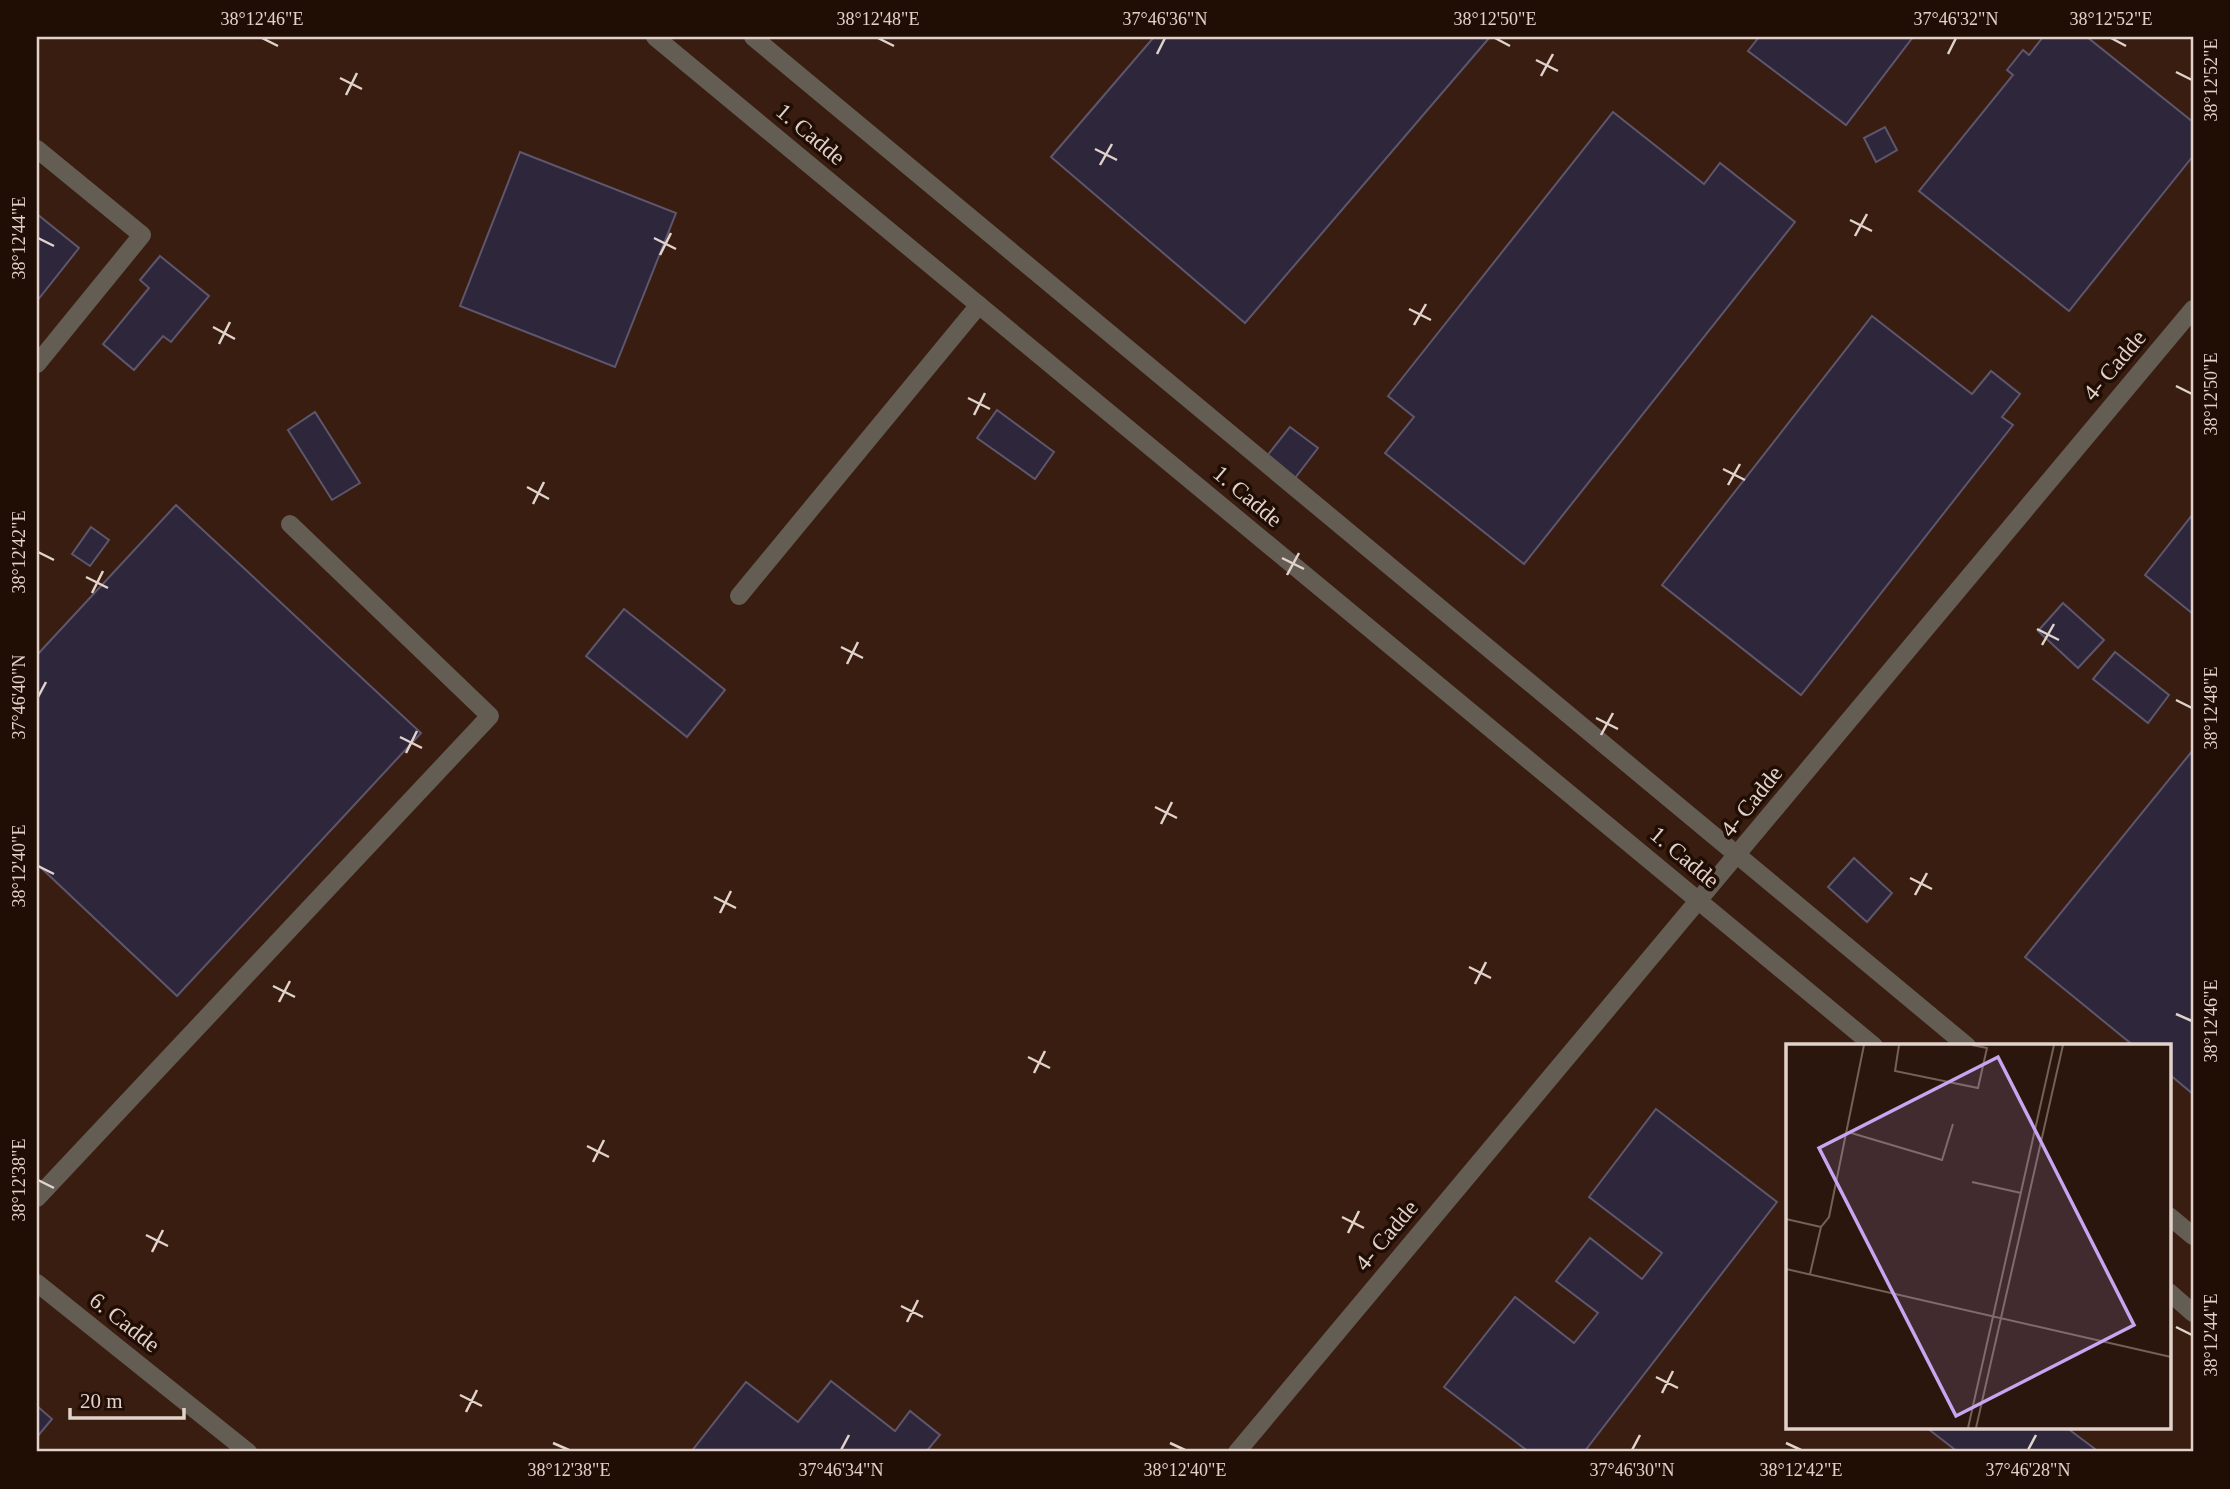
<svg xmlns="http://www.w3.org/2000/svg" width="2230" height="1489" font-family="'Times New Roman',serif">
<rect width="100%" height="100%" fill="#2a160c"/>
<!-- built -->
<path fill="#381d10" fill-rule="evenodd" d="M37,37H2193V1452H37ZM1787,1046H2169V1428H1787Z"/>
<!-- building -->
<g fill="#2e263b" stroke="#5e566d" stroke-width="2">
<path d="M1154,37H1490L1245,323L1051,157Z"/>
<path d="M1759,37H1913L1846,125L1748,51Z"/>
<path d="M2043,37H2087L2193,122V156L2069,311L1919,191L2013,75L2007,70L2023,50L2029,55Z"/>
<path d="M1613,112L1704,184L1720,163L1795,222L1524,564L1385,453L1414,417L1388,396Z"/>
<path d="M1885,127L1897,150L1876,162L1864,138Z"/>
<path d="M520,152L676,213L615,367L460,306Z"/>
<path d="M37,214L79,248L37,301Z"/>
<path d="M160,256L209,296L171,342L163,336L134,370L103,344L149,288L140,280Z"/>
<path d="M1872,316L1972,394L1991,371L2020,394L2002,417L2013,425L1801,695L1662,585Z"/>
<path d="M997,410L1054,452L1035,479L977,438Z"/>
<path d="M315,412L360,483L332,500L288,430Z"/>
<path d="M1290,427L1318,448L1295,478L1267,456Z"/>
<path d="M176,505L421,733L177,996L37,864V655Z"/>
<path d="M2193,514V614L2145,575Z"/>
<path d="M91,527L109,540L90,566L72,554Z"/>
<path d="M2063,603L2104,640L2078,668L2038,631Z"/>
<path d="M624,609L725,690L687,737L586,656Z"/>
<path d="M2115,652L2169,695L2148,723L2093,679Z"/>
<path d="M2193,750V1094L2169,1074V1046H2134L2025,957Z"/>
<path d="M1854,858L1892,893L1867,922L1828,887Z"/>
<path d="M1656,1109L1777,1202L1584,1452H1529L1444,1387L1515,1297L1574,1343L1598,1313L1556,1281L1590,1238L1642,1279L1662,1253L1589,1197Z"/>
<path d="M831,1381L895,1431L910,1411L940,1435L926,1452H691L746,1382L798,1422Z"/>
<path d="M37,1406L52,1419L37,1437Z"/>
<path d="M1927,1428H2067L2099,1452H1958Z"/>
</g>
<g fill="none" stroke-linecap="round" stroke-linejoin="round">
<!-- service -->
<g stroke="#645d54" stroke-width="18">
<path d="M37,149L142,235L37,364"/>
<path d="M739,596L979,305"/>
<path d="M37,1198L490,716L290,524"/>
<path d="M37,1283L248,1452"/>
<path d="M1237,1452L2193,309"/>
</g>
<!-- tertiary -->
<g stroke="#645d54" stroke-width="18">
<path d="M655,37L1874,1046"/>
<path d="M753,37L1967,1046"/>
<path d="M2169,1216L2193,1236"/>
<path d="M2169,1292L2193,1313"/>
</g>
</g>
<!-- ticks -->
<path fill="none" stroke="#e1d2cb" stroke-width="2.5" d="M262,38L278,46M878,38L894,46M1495,38L1510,46M2111,38L2126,46M1157,54L1165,38M1948,54L1956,38M1536,60L1558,71M2176,72L2192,80M1541,76L1553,54M340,78L362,89M346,95L357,73M1095,149L1117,160M1100,165L1112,144M1850,220L1872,231M1855,236L1867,214M38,238L54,246M654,238L676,249M660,255L671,233M1409,309L1431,320M1414,325L1426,304M213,327L235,339M219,344L230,322M2176,386L2192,394M968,398L990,409M974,415L985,393M1723,469L1745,480M1728,485L1740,464M527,487L549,499M533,504L544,482M38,552L54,560M1282,558L1304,569M1287,575L1299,553M86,577L108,588M92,593L103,571M2037,629L2059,640M2042,645L2054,624M841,647L863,658M847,664L858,642M38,697L46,682M2176,700L2192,708M1596,718L1618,729M1601,735L1613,713M400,737L422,748M406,753L417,731M1155,807L1177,818M1161,824L1172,802M38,866L54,874M1910,878L1932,889M1915,895L1927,873M714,897L736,908M720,913L731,891M1469,967L1491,978M1475,984L1486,962M273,986L295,997M279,1002L290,981M2176,1014L2192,1021M1028,1057L1050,1068M1034,1073L1045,1051M587,1146L609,1157M593,1162L604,1140M38,1180L54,1188M1342,1217L1364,1228M1348,1233L1359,1211M146,1235L168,1246M152,1252L163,1230M901,1306L923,1317M907,1322L918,1300M2176,1327L2192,1335M1656,1377L1678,1388M1662,1393L1673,1371M460,1395L482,1406M466,1412L477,1390M553,1443L569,1450M1170,1443L1185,1450M1786,1443L1801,1450M841,1450L849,1435M1632,1450L1640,1435M2028,1450L2036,1435"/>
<g text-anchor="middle" stroke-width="7" stroke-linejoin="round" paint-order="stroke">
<!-- street labels -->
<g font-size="23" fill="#e1d2cb" stroke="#200d04">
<text transform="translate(811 134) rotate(40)" y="8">1. Cadde</text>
<text transform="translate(2114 365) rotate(-50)" y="8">4- Cadde</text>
<text transform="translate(1248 496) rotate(40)" y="8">1. Cadde</text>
<text transform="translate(1751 801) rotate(-51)" y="8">4- Cadde</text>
<text transform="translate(1685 857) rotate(40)" y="8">1. Cadde</text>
<text transform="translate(1386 1235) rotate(-50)" y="8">4- Cadde</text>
<text transform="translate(125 1322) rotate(38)" y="8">6. Cadde</text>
</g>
</g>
<!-- overview -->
<g transform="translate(1786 1044)">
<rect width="385" height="385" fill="#2a160c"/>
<path fill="none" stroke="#736158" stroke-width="2" d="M113,1L109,27L192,44L201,4L186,1M62,88L156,116L167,80M186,138L235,149M0,175L35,183M0,225L385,313M24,230L35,183L43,173L78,1M182,384L268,1M190,384L277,1"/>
<path fill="#c6a6f0" fill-opacity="0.15" stroke="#c6a6f0" stroke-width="3.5" d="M212,13L348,281L170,372L33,104Z"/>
<rect width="385" height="385" fill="none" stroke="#e1d2cb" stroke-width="3.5"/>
</g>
<!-- border -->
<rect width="2230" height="1489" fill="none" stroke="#200d04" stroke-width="77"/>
<!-- scale -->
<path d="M70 1408v10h114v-10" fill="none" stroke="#e1d2cb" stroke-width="3.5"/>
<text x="80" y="1408" font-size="21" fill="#e1d2cb" stroke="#200d04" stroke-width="5" paint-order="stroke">20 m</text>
<rect x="38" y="38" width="2154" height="1412" fill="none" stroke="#e1d2cb" stroke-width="2.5"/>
<g font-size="18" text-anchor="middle" fill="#e1d2cb">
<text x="262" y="25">38°12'46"E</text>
<text x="878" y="25">38°12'48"E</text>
<text x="1165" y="25">37°46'36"N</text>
<text x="1495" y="25">38°12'50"E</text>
<text x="1956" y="25">37°46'32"N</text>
<text x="2111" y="25">38°12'52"E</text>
<text transform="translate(2211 80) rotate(-90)" y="6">38°12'52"E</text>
<text transform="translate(19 238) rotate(-90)" y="6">38°12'44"E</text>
<text transform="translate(2211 394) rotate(-90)" y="6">38°12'50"E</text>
<text transform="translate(19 552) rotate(-90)" y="6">38°12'42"E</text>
<text transform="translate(19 697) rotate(-90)" y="6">37°46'40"N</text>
<text transform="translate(2211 708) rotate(-90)" y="6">38°12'48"E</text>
<text transform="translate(19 866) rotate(-90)" y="6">38°12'40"E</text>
<text transform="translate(2211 1021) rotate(-90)" y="6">38°12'46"E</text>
<text transform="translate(19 1180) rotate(-90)" y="6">38°12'38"E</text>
<text transform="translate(2211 1335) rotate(-90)" y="6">38°12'44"E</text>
<text x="569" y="1476">38°12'38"E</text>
<text x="841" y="1476">37°46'34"N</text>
<text x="1185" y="1476">38°12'40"E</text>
<text x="1632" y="1476">37°46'30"N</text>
<text x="1801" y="1476">38°12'42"E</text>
<text x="2028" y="1476">37°46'28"N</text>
</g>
</svg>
